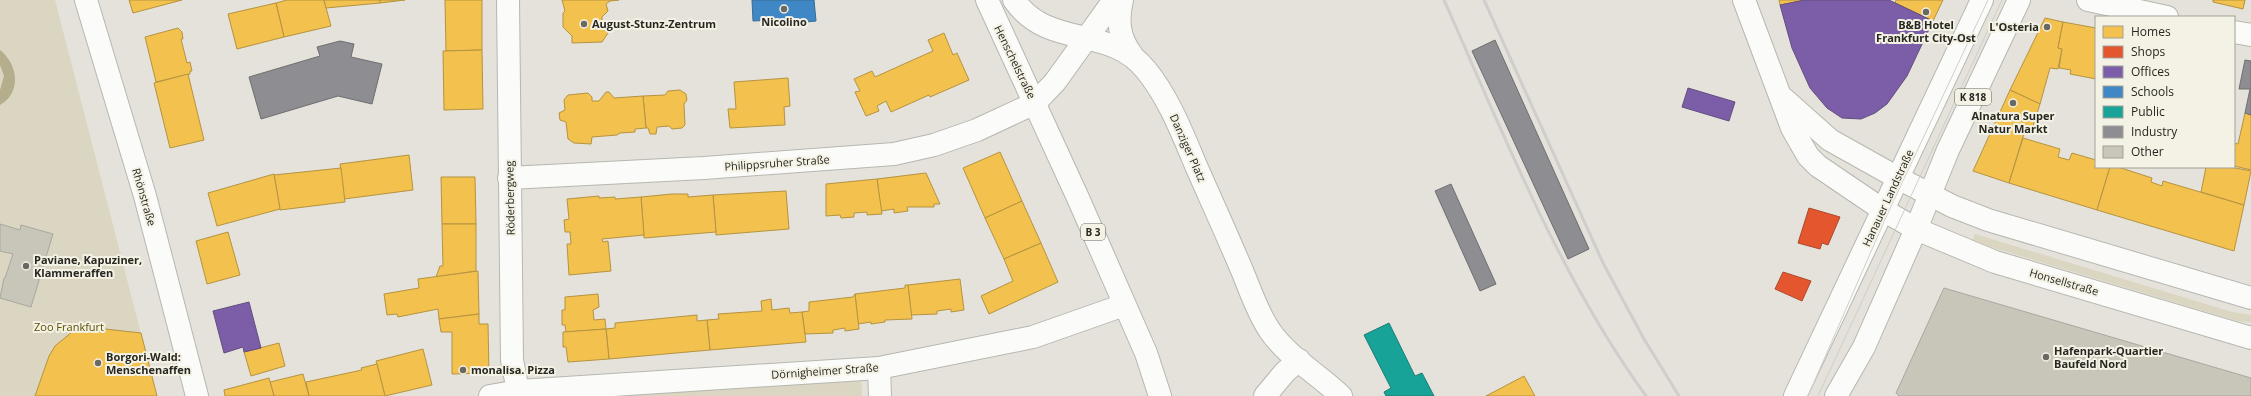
<svg xmlns="http://www.w3.org/2000/svg" width="2251" height="396" font-family="'Open Sans',sans-serif">
<rect width="100%" height="100%" fill="#e4e2da"/>
<!-- green -->
<g fill="#dad6c1">
<path d="M0,0H55L157,396H0Z"/>
<path d="M1975,234L2232,312L2251,315V322L2237,321L1994,248L1973,240Z"/>
<path d="M861,377L862,396H618Z"/>
</g>
<!-- water -->
<path fill="#b4ae8c" d="M0,50C18,64 22,93 0,105V90L4,76L0,65Z"/>
<!-- homes -->
<g fill="#f2c14e" stroke="#b59341">
<path d="M129,0H182L133,13Z"/>
<path d="M287,0H324L331,26L284,37L276,3Z"/>
<path d="M324,0H380V3L326,8Z"/>
<path d="M380,0H405L380,3Z"/>
<path d="M445,0H482V50L446,51Z"/>
<path d="M562,0H619L610,1L606,4L608,11L602,17V21L608,26V33L602,42L572,43V36L563,27V13L565,11Z"/>
<path d="M1779,0H1805L1780,5Z"/>
<path d="M1896,0H1943L1933,21L1895,3Z"/>
<path d="M2213,0H2245L2243,9L2213,2Z"/>
<path d="M276,3L284,37L237,49L228,14Z"/>
<path d="M2045,18L2063,22L2058,48L2062,49L2058,69L2050,68L2040,104L2010,90Z"/>
<path d="M2063,22L2096,28V79L2070,74L2071,70L2059,68L2062,49L2058,48Z"/>
<path d="M178,28L182,32L183,39H181L187,63L190,62L192,71H190V74L156,82L145,37Z"/>
<path d="M944,33L953,55L957,53L969,80L930,97L929,95L891,112L886,101L877,106L879,111L866,116L855,92L860,91L854,79L872,71L875,77L933,51L928,40Z"/>
<path d="M482,50L483,109L444,110L443,51Z"/>
<path d="M188,74L204,140L170,148L154,83Z"/>
<path d="M788,78L790,106L784,107L785,125L730,128L728,109H736L734,82Z"/>
<path d="M680,90L686,94L687,100L684,104L685,125L682,128L672,129L669,126L657,127L656,134H650L648,128H646L643,96L665,95L668,91Z"/>
<path d="M2010,90L2040,104L2032,129L2026,127L2009,183L1973,171Z"/>
<path d="M606,92H609L614,98L643,96L646,128L635,129V132L620,133L617,135L592,137L591,144L574,143L568,139L566,122L560,120L559,113L565,110L564,100L568,95L588,93L592,97V101H599Z"/>
<path d="M2245,113L2251,115V170L2234,166V143L2238,144Z"/>
<path d="M2023,138L2060,149L2058,157L2069,160L2072,153L2096,160V167H2110L2097,210L2009,183Z"/>
<path d="M1000,152L1022,201L985,218L963,168Z"/>
<path d="M409,155L413,190L344,199L340,164Z"/>
<path d="M2110,167H2118L2152,178L2151,182L2162,186L2163,181L2244,205L2234,251L2097,210Z"/>
<path d="M2206,167H2230L2251,171L2244,205L2201,192Z"/>
<path d="M341,168L345,202L280,210L274,175Z"/>
<path d="M926,173L940,204H934V207H907L908,211L894,213V209L881,211L877,179Z"/>
<path d="M274,174L280,209L217,226L208,193Z"/>
<path d="M441,177H475L476,224H442Z"/>
<path d="M877,179L882,214L867,215V212L854,213V217L841,218L840,215L826,216V184Z"/>
<path d="M786,191L789,229L716,235L713,195Z"/>
<path d="M672,194H688V197L713,195L716,232L644,238L641,197Z"/>
<path d="M599,196V198L615,197V199L641,197L644,235L602,239L603,242L608,241L611,271L569,275L567,244H571L570,232H565L564,220L569,219L567,199Z"/>
<path d="M1022,201L1041,243L1004,259L985,218Z"/>
<path d="M442,224H476V271L436,277L440,266H443Z"/>
<path d="M228,232L240,275L207,284L196,241Z"/>
<path d="M1041,243L1058,282L989,314L981,296L1013,281L1004,259Z"/>
<path d="M478,271L479,314L439,319L438,309L398,317L397,314L387,315L384,294L419,288L418,279Z"/>
<path d="M960,279L964,310L951,312V309L937,311V314L911,315L908,285Z"/>
<path d="M905,285H908L912,319L885,320V322L871,324V322L858,324L855,294L905,288Z"/>
<path d="M598,294L599,307L593,310L594,320L605,319L606,329L566,332L565,325H562V310H565V297Z"/>
<path d="M855,294L859,329L845,331V328L833,330V333L805,334L802,312L809,311V302L853,297Z"/>
<path d="M771,299L772,310L789,308L790,313L802,312L806,342L710,350L707,320L719,319L718,314L762,311L761,301Z"/>
<path d="M479,314V324H488L489,373L452,374V332H441L439,319Z"/>
<path d="M697,315V321L707,320L710,350L609,359L606,329L615,328V323Z"/>
<path d="M96,328L141,333L157,396H35L49,356L55,346L72,332Z"/>
<path d="M606,329L609,359L568,362L566,347H563V332Z"/>
<path d="M279,343L285,366L251,376L244,352Z"/>
<path d="M423,349L432,385L385,396L376,361Z"/>
<path d="M377,364L385,396H309L306,382L362,370L361,368Z"/>
<path d="M303,374L309,396H274L270,382Z"/>
<path d="M1524,376L1535,396H1486Z"/>
<path d="M269,378L274,396H225L224,390Z"/>
</g>
<!-- shops -->
<g fill="#e4572e" stroke="#ac492a">
<path d="M1809,208L1840,217L1828,245L1822,243L1820,249L1798,243Z"/>
<path d="M1783,272L1811,281L1802,301L1775,289Z"/>
</g>
<!-- offices -->
<g fill="#7b5ea7" stroke="#624e7f">
<path d="M1805,0H1889L1933,21L1907,76L1887,104L1875,113L1861,119L1842,118L1827,108L1810,88L1792,48L1780,5Z"/>
<path d="M1688,88L1735,102L1729,121L1682,107Z"/>
<path d="M249,302L261,348L244,352L243,347L224,353L213,311Z"/>
</g>
<!-- schools -->
<path fill="#3f88c5" stroke="#386b94" d="M752,0H814L816,21L795,23L794,19L753,21Z"/>
<!-- public -->
<path fill="#17a398" stroke="#1c7e75" d="M1389,323L1415,376L1422,373L1434,396H1386L1384,392L1391,388L1364,335Z"/>
<!-- industry -->
<g fill="#8d8d92" stroke="#6f6e70">
<path d="M1495,40L1589,249L1568,259L1472,51Z"/>
<path d="M340,41L354,44L351,57L382,64L372,104L338,96L261,119L249,77L320,56L317,47Z"/>
<path d="M2245,60L2251,61V115L2245,113L2250,89H2239Z"/>
<path d="M1451,184L1496,284L1480,291L1435,191Z"/>
</g>
<!-- building -->
<g fill="#c8c5b9" stroke="#a8a7a1">
<path d="M0,224L20,230L21,225L53,234L31,307L0,298L4,278H5L13,254L0,251Z"/>
<path d="M1944,288L2251,378V396H1899L1896,393Z"/>
</g>
<g fill="none" stroke-linecap="round" stroke-linejoin="round">
<defs>
<g id="street">
<path d="M86,0L145,196L197,396"/>
<path d="M508,0L512,360L519,396"/>
<path d="M1744,0L1792,128L1808,156L1818,166L1883,210"/>
<path d="M2088,0L2167,17"/>
<path d="M2234,32L2251,35"/>
<path d="M1784,99L1830,140L1898,178"/>
<path d="M509,178L704,168L894,154L934,145L977,130L1035,103"/>
<path d="M879,368L880,396"/>
<path d="M490,396L519,391L879,368L1033,337L1124,305"/>
</g>
<g id="secondary">
<path d="M1122,0C1117,21 1119,38 1132,55"/>
<path d="M1035,103L1055,82L1114,0"/>
<path d="M1898,178L1952,206L1988,220L2251,298"/>
<path d="M1883,210L1916,229L1995,262L2251,338"/>
<path d="M1265,396L1285,372L1299,360"/>
</g>
<g id="primary">
<path d="M987,0L1078,198L1146,353L1160,396"/>
<path d="M1014,0C1049,50 1109,24 1146,70C1169,98 1183,135 1197,168C1212,202 1227,235 1241,268C1250,289 1257,312 1270,331C1288,357 1318,374 1341,396"/>
<path d="M1795,396L1982,0"/>
<path d="M1836,396L1864,347L1916,229L1948,150L2019,0"/>
</g>
</defs>
<!-- street casing -->
<use href="#street" stroke="#b7b7b1" stroke-width="24"/>
<!-- secondary casing -->
<use href="#secondary" stroke="#b7b7b1" stroke-width="24"/>
<!-- primary casing -->
<use href="#primary" stroke="#b7b7b1" stroke-width="24"/>
<!-- street -->
<use href="#street" stroke="#fbfbf9" stroke-width="22"/>
<!-- secondary -->
<use href="#secondary" stroke="#fbfbf9" stroke-width="22"/>
<!-- primary -->
<use href="#primary" stroke="#fbfbf9" stroke-width="22"/>
<!-- tram -->
<g stroke="#cfcecc" stroke-width="1">
<path d="M1808,396L1887,215L1988,0"/>
<path d="M1818,396L2002,0"/>
</g>
<!-- rail -->
<g stroke="#cfcecc" stroke-width="3">
<path d="M1444,0C1504,135 1559,276 1646,396"/>
<path d="M1484,0L1603,263L1644,339L1679,396"/>
</g>
</g>
<!-- markers -->
<g fill="#6a6862" stroke="#f4f2e5" stroke-width="1.5">
<circle cx="784" cy="9" r="4"/>
<circle cx="1926" cy="12" r="4"/>
<circle cx="584" cy="24" r="4"/>
<circle cx="2047" cy="27" r="4"/>
<circle cx="2013" cy="103" r="4"/>
<circle cx="26" cy="266" r="4"/>
<circle cx="2046" cy="357" r="4"/>
<circle cx="98" cy="363" r="4"/>
<circle cx="463" cy="370" r="4"/>
</g>
<g text-anchor="middle" stroke-width="4" stroke-linejoin="round" paint-order="stroke">
<!-- shield labels -->
<g fill="#f4f2e5" stroke="#65645c" stroke-width="1">
<rect x="1955" y="89" width="36" height="16" rx="3"/>
<rect x="1081" y="224" width="24" height="16" rx="3"/>
</g>
<g font-size="10" font-weight="bold" fill="#282722">
<text x="1973" y="101">K 818</text>
<text x="1093" y="236">B 3</text>
</g>
<!-- poi labels -->
<g font-size="11" font-weight="bold" fill="#282722" stroke="#f4f2e5" text-anchor="start">
<text x="784" y="26" text-anchor="middle">Nicolino</text>
<text x="592" y="28">August-Stunz-Zentrum</text>
<text x="1926" y="29" text-anchor="middle">B&amp;B Hotel<tspan x="1926" dy="13">Frankfurt City-Ost</tspan></text>
<text x="2039" y="31" text-anchor="end">L'Osteria</text>
<text x="2013" y="120" text-anchor="middle">Alnatura Super<tspan x="2013" dy="13">Natur Markt</tspan></text>
<text x="34" y="264">Paviane, Kapuziner,<tspan x="34" dy="13">Klammeraffen</tspan></text>
<text x="2054" y="355">Hafenpark-Quartier<tspan x="2054" dy="13">Baufeld Nord</tspan></text>
<text x="106" y="361">Borgori-Wald:<tspan x="106" dy="13">Menschenaffen</tspan></text>
<text x="471" y="374">monalisa. Pizza</text>
</g>
<!-- street labels -->
<g font-size="11" fill="#282722" stroke="#f4f2e5">
<text transform="translate(1015 62) rotate(64)" y="4">Henschelstraße</text>
<text transform="translate(1188 148) rotate(66)" y="4">Danziger Platz</text>
<text transform="translate(777 163) rotate(-4)" y="4">Philippsruher Straße</text>
<text transform="translate(144 197) rotate(74)" y="4">Rhönstraße</text>
<text transform="translate(510 198) rotate(-91)" y="4">Röderbergweg</text>
<text transform="translate(1888 198) rotate(-65)" y="4">Hanauer Landstraße</text>
<text transform="translate(2064 282) rotate(16)" y="4">Honsellstraße</text>
<text transform="translate(825 371) rotate(-4)" y="4">Dörnigheimer Straße</text>
</g>
<!-- park labels -->
<g font-size="11" fill="#5d5000" stroke="#f4f2e5">
<text x="69" y="331">Zoo Frankfurt</text>
</g>
</g>
<!-- legend -->
<rect x="2095" y="16" width="140" height="152" fill="#f4f2e5" stroke="#a2a197"/>
<rect x="2103" y="26" width="20" height="12" fill="#f2c14e" stroke="#a2a197"/>
<text x="2131" y="36" font-size="12" fill="#282722">Homes</text>
<rect x="2103" y="46" width="20" height="12" fill="#e4572e" stroke="#a2a197"/>
<text x="2131" y="56" font-size="12" fill="#282722">Shops</text>
<rect x="2103" y="66" width="20" height="12" fill="#7b5ea7" stroke="#a2a197"/>
<text x="2131" y="76" font-size="12" fill="#282722">Offices</text>
<rect x="2103" y="86" width="20" height="12" fill="#3f88c5" stroke="#a2a197"/>
<text x="2131" y="96" font-size="12" fill="#282722">Schools</text>
<rect x="2103" y="106" width="20" height="12" fill="#17a398" stroke="#a2a197"/>
<text x="2131" y="116" font-size="12" fill="#282722">Public</text>
<rect x="2103" y="126" width="20" height="12" fill="#8d8d92" stroke="#a2a197"/>
<text x="2131" y="136" font-size="12" fill="#282722">Industry</text>
<rect x="2103" y="146" width="20" height="12" fill="#c8c5b9" stroke="#a2a197"/>
<text x="2131" y="156" font-size="12" fill="#282722">Other</text>
</svg>
